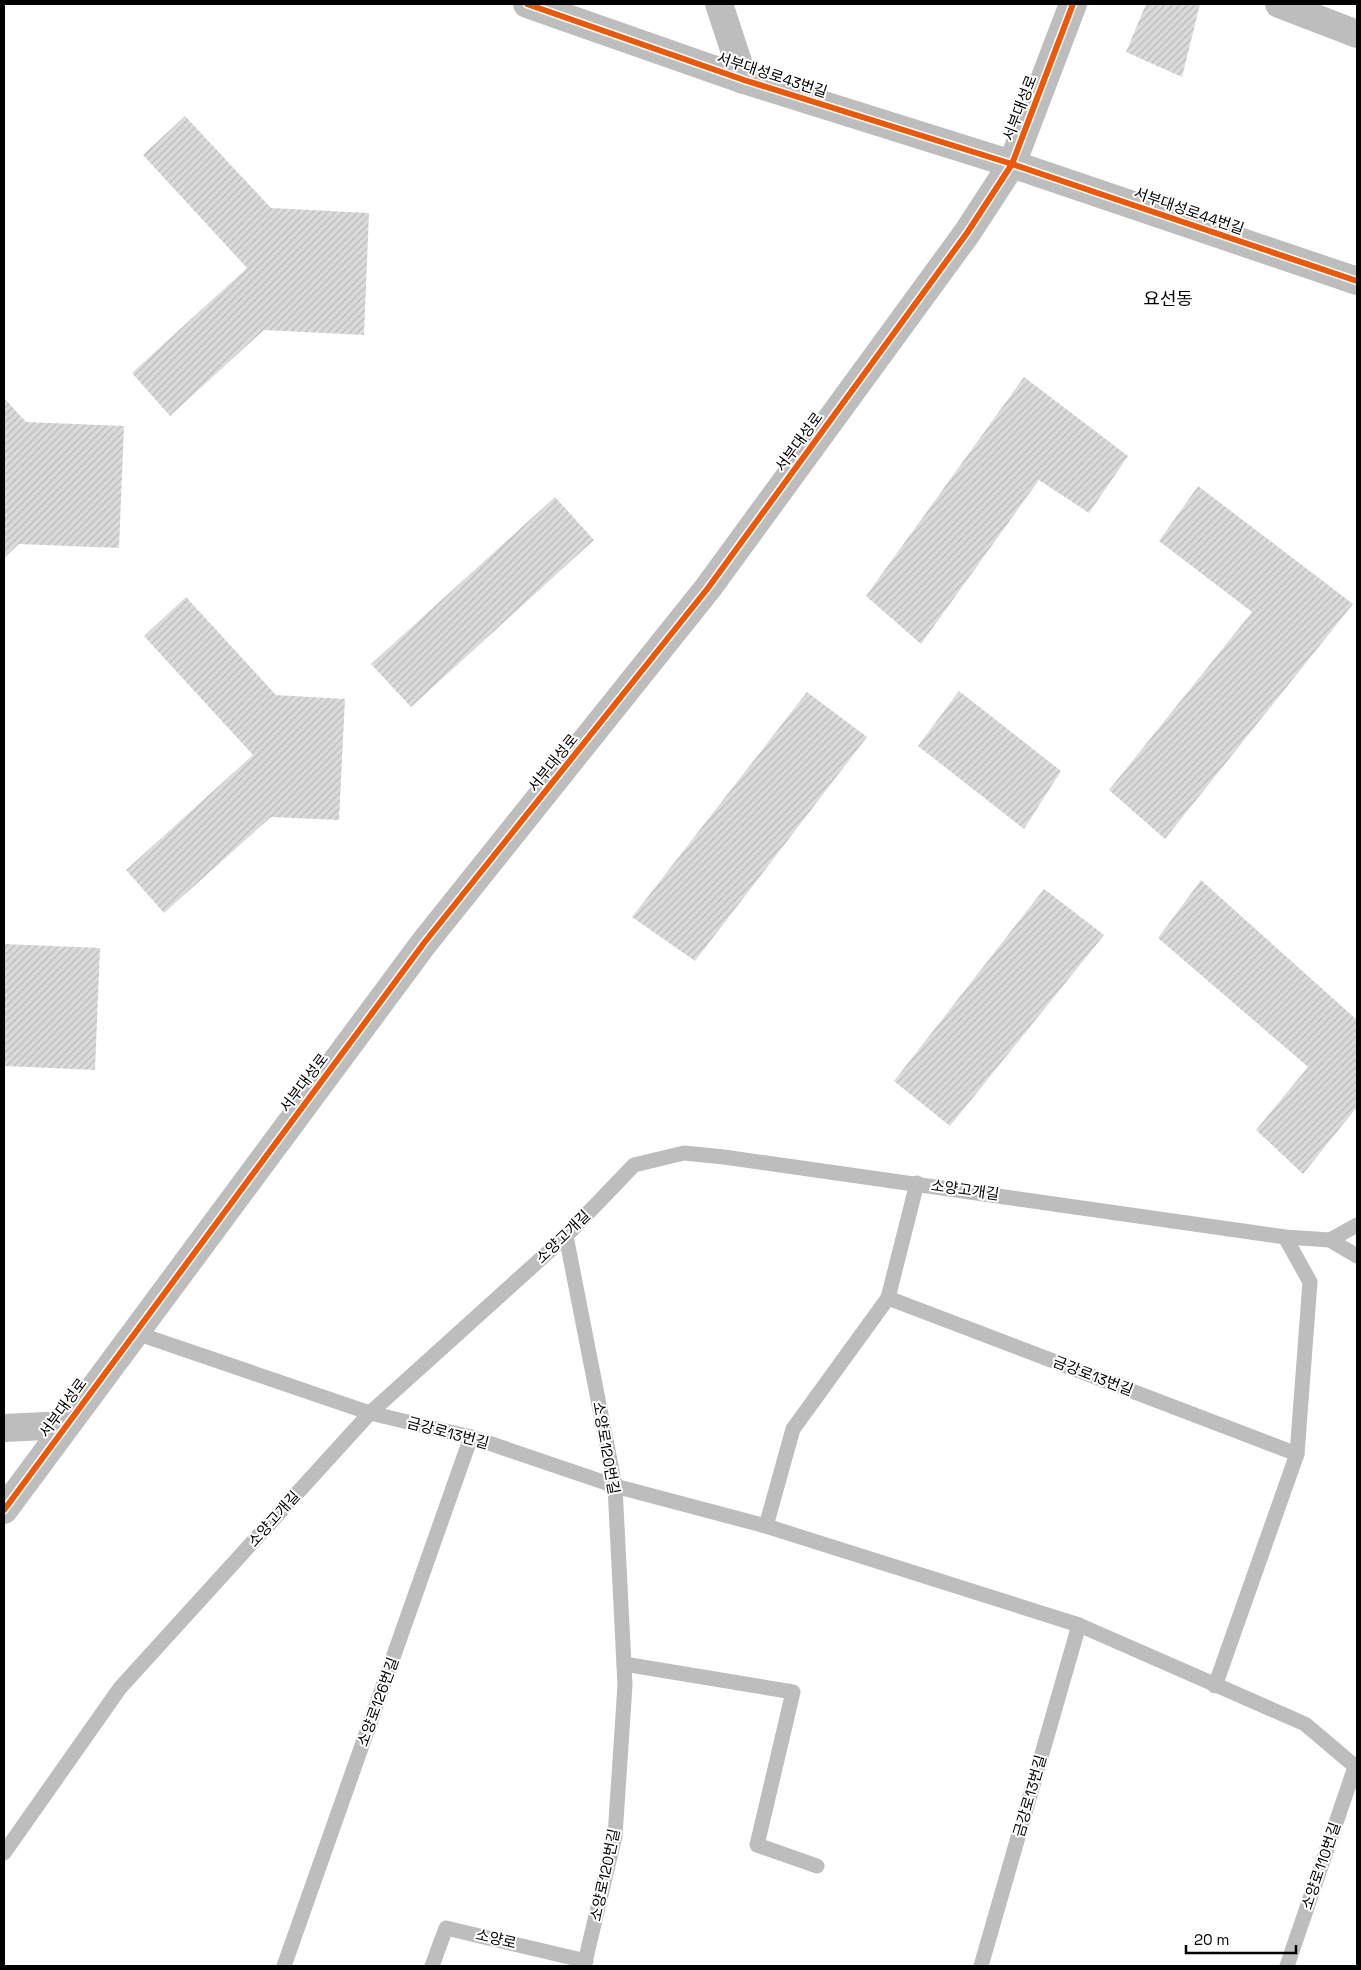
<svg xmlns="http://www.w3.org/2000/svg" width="1361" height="1970" font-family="'Space Grotesk','Noto Sans KR',sans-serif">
<defs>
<pattern id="building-hatch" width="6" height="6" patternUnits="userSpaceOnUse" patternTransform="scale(1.25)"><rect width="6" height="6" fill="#dbdbdb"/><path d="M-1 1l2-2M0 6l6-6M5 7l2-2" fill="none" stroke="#bababa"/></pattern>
</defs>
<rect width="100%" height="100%" fill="#fff"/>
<!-- building -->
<g fill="url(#building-hatch)">
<path d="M1146,4H1200L1182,77L1126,52Z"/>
<path d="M185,116L271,208L369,213L364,335L264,330L170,416L132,373L247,268L143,155Z"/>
<path d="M1024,377L1128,456L1089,513L1039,480L921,644L866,596Z"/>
<path d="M4,398L26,422L124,426L119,548L19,544L4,558Z"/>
<path d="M1198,486L1353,604L1165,839L1109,790L1252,612L1159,541Z"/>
<path d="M555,497L594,540L411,707L371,664Z"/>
<path d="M186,597L276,695L345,699L339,820L271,817L164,913L126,870L253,755L144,636Z"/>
<path d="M959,691L1061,771L1024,829L918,746Z"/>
<path d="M807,692L867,737L695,961L632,917Z"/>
<path d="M1201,880L1357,1020V1107L1303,1174L1256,1130L1308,1067L1158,938Z"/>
<path d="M1044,889L1104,935L950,1126L894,1081Z"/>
<path d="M4,944L100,948L95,1070L4,1066Z"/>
</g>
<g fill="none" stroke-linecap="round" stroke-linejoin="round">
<!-- service -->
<g stroke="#bdbdbd" stroke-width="15">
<path d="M566,1236L615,1486L625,1685L615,1836L584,1966"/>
<path d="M1330,1240L1357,1256"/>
<path d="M888,1298L1297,1454"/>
<path d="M133,1332L370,1413L471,1437L615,1486L766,1526L1079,1625L1305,1724L1357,1768"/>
<path d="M766,1526L793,1429L888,1298L917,1183"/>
<path d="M624,1664L793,1692L757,1845L817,1866"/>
<path d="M1215,1686L1297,1454L1310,1282L1285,1237"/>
<path d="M4,1853L120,1688L370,1413L566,1236L634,1165L684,1153L724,1157L1285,1237L1330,1240L1357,1225"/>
<path d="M284,1966L471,1437"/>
<path d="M432,1966L446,1928L586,1961"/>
<path d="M981,1966L1079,1625"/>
<path d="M1287,1966L1355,1767"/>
</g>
<!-- minor -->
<g stroke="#bdbdbd" stroke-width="28">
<path d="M527,4L744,80L1012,164L1357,281"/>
<path d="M719,4L744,80"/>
<path d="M1279,4L1357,34"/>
<path d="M4,1428L66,1425"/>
</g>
<!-- tertiary -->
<path stroke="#bdbdbd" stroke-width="28" d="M4,1510L424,943L708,588L967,233L1012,164L1073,4"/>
<defs>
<g id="cycleway">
<path d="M527,4L744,80L1012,164L1357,281"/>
<path d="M4,1510L424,943L708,588L967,233L1012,164L1073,4"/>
</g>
</defs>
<!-- cycleway casing -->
<use href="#cycleway" stroke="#fff" stroke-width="9"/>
<!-- cycleway -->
<use href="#cycleway" stroke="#e8590c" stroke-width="6"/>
</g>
<g text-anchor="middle" stroke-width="4" stroke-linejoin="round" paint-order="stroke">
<!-- street labels -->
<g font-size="15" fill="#000" stroke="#fff">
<text transform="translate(772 75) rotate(18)" y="5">서부대성로43번길</text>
<text transform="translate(1020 108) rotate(-69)" y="5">서부대성로</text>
<text transform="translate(1189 211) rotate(19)" y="5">서부대성로44번길</text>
<text transform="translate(799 442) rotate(-54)" y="5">서부대성로</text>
<text transform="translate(553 763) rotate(-51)" y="5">서부대성로</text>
<text transform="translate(304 1083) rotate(-53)" y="5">서부대성로</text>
<text transform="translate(965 1190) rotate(8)" y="5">소양고개길</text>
<text transform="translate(563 1237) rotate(-44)" y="5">소양고개길</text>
<text transform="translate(1093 1376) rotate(21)" y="5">금강로13번길</text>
<text transform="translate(63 1408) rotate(-54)" y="5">서부대성로</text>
<text transform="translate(448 1433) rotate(15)" y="5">금강로13번길</text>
<text transform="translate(606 1448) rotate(80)" y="5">소양로120번길</text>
<text transform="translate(274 1519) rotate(-48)" y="5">소양고개길</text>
<text transform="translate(378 1702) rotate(-70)" y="5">소양로126번길</text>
<text transform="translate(1030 1796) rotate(-74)" y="5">금강로13번길</text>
<text transform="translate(1321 1866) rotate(-71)" y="5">소양로110번길</text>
<text transform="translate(605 1875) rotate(-78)" y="5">소양로120번길</text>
<text transform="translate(496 1939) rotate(13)" y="5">소양로</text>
</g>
<!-- quarter labels -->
<g font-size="18" fill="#000" stroke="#fff">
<text x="1168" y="305">요선동</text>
</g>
</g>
<!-- border -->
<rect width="1361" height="1970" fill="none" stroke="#000000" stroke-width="10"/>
<!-- scale -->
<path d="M1186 1945v8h110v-8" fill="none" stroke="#000000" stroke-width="2.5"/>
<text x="1194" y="1945" font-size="15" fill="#000000" stroke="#ffffff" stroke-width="4" paint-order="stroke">20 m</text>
</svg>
